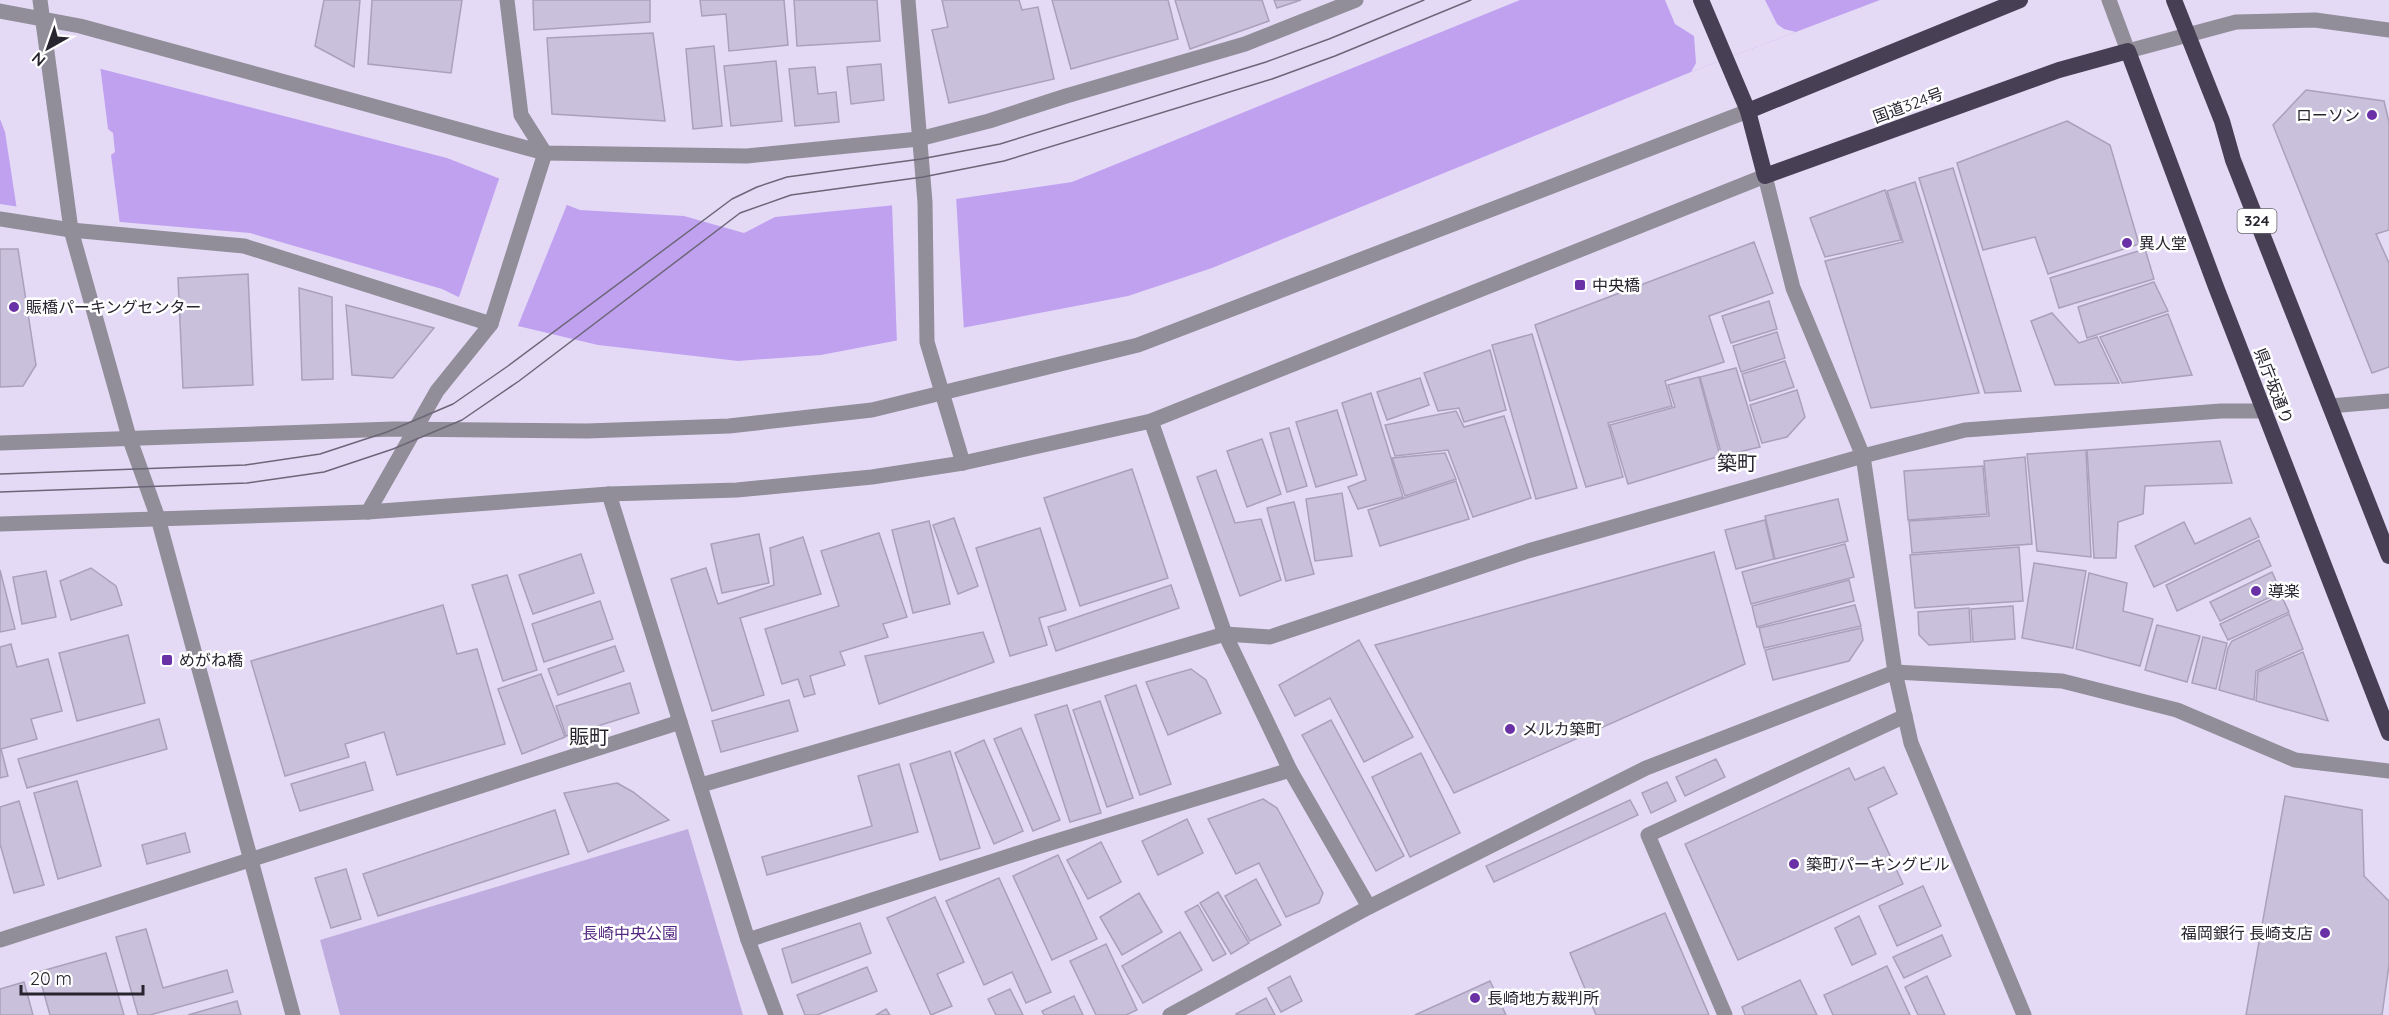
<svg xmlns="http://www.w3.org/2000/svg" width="2389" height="1015" font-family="Quicksand,'Noto Sans JP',sans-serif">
<rect width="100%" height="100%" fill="#e4daf6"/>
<!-- green -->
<path fill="#c0ade0" d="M688,829L743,1015H340L320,940Z"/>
<!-- water -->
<path fill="#c0a1f0" d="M1520,0H1880L1691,72L1212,268L1128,296L821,355L738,361L598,345L518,326L442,289L250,233L120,222L0,204V43L447,158L580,210L684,216L744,233L775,217L956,199L1072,182Z"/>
<!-- pier -->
<g fill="#e4daf6">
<path d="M1665,0H1765L1777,24L1784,29L1796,32L1691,72L1696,63L1694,36L1675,24Z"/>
<path d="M0,40L100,65L108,129L113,133L115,152L111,155L120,225L17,210L5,132L0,119Z"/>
<path d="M500,176L568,202L517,328L458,300Z"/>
<path d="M956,196L964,331L897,344L892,203Z"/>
</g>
<!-- building -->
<g fill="#c9c0db" stroke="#aaa0bb" stroke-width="1.5">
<path d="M324,0H360L354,67L315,46Z"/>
<path d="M372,0H462L451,73L368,64Z"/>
<path d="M533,0H650V22L534,30Z"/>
<path d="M700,0H784L788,45L729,51L726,14L702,16Z"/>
<path d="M794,0H877L880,41L797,46Z"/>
<path d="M942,0H1019L1022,10L1038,7L1054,79L949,103L932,30L948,27Z"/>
<path d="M1052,0H1168L1178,39L1071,69Z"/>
<path d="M1175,0H1262L1269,21L1190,49Z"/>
<path d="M1274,0H1301L1277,8Z"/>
<path d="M653,33L665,121L552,114L547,38Z"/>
<path d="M714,46L722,126L693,129L686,49Z"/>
<path d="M776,61L782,121L731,126L724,66Z"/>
<path d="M881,64L884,100L851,104L847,67Z"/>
<path d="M815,67L818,94L836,92L839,122L795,126L789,69Z"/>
<path d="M2306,90L2384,101L2389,122V230L2376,234L2389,263V367L2372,373L2273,125Z"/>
<path d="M2067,121L2110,145L2139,244L2048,274L2035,237L1983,250L1957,163Z"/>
<path d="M1953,168L2021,391L1985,393L1919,178Z"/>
<path d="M1915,182L1979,393L1871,408L1825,261L1903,242L1887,191Z"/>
<path d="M1885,190L1901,240L1825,257L1810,218Z"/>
<path d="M1754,242L1773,293L1709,316L1724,362L1665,381L1672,406L1608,423L1623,477L1586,487L1535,325Z"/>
<path d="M0,249H18L36,365L23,386L0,387Z"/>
<path d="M2145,249L2154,279L2059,308L2050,278Z"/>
<path d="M248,274L253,385L183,388L178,278Z"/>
<path d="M2154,282L2168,311L2087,338L2078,307Z"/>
<path d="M299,288L332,297L333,379L302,380Z"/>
<path d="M1769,301L1777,329L1731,343L1722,316Z"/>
<path d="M346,305L434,328L393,378L352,375Z"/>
<path d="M2052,313L2079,343L2097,337L2119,383L2055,385L2031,321Z"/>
<path d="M2168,314L2192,375L2122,383L2100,337Z"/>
<path d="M1777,332L1785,358L1741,372L1733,346Z"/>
<path d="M1532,334L1577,488L1536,499L1492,345Z"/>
<path d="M1490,350L1506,410L1464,422L1459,408L1438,411L1424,373Z"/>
<path d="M1785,361L1794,387L1750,401L1742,374Z"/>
<path d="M1736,368L1760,447L1722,456L1700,377Z"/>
<path d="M1699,377L1720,456L1628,484L1610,425L1675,407L1668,385Z"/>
<path d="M1420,378L1429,405L1387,420L1377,392Z"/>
<path d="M1797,390L1805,417L1787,437L1762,443L1750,405Z"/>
<path d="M1371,393L1403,497L1358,509L1348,487L1366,480L1342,403Z"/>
<path d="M1337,410L1357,475L1316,487L1296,422Z"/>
<path d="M1456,411L1464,427L1504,416L1531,498L1473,517L1448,450L1395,456L1385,425Z"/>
<path d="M1289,428L1307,486L1287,492L1270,433Z"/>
<path d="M1262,439L1281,494L1247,507L1227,451Z"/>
<path d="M2220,441L2232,483L2145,486L2143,514L2118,522L2116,558H2094L2087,450Z"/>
<path d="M2086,450L2091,557L2037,551L2027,454Z"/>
<path d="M1445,453L1456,479L1405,496L1392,458Z"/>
<path d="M2025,457L2032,544L1912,553L1909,521L1989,516L1984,461Z"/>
<path d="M1983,466L1987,514L1908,520L1904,471Z"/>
<path d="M1132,469L1168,578L1080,606L1044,498Z"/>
<path d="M1216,470L1235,523L1261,519L1281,580L1240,596L1197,477Z"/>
<path d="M1456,481L1469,519L1380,546L1368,510Z"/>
<path d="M1342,493L1352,556L1315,561L1306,499Z"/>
<path d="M1838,499L1848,541L1775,559L1765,516Z"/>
<path d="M1294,502L1314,574L1286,581L1267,508Z"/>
<path d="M954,518L978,586L958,594L933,525Z"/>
<path d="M2250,518L2259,537L2154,587L2135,546L2184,522L2195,544Z"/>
<path d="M1765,520L1774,559L1736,569L1725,530Z"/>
<path d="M929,521L950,604L913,613L892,530Z"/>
<path d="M1040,528L1066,610L1039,618L1047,645L1010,656L976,548Z"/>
<path d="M879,533L907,617L883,624L888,637L840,652L845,665L810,676L815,694L804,697L798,679L782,684L765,629L839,606L821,551Z"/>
<path d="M759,534L769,583L722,593L711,544Z"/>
<path d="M803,537L821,594L740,618L764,695L712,711L671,579L706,568L718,604L774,585L770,548Z"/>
<path d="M2259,540L2271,566L2177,611L2166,585Z"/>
<path d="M1845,544L1854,577L1751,604L1742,572Z"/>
<path d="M2019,547L2023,601L1915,608L1910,555Z"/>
<path d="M1714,552L1745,664L1454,793L1375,645Z"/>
<path d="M581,554L594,593L533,614L519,575Z"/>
<path d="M2034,563L2086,571L2073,648L2022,638Z"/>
<path d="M91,568L116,586L122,605L71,620L60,581Z"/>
<path d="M0,570L15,629L0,632Z"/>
<path d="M46,571L56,617L22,624L13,577Z"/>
<path d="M2272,572L2281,592L2220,621L2210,602Z"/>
<path d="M2089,573L2127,583L2123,611L2153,619L2140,666L2076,649Z"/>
<path d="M507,575L537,670L503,681L472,585Z"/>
<path d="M1849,580L1854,601L1757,627L1752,606Z"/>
<path d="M1171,585L1179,608L1056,651L1048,627Z"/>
<path d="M2281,595L2289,612L2228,640L2220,624Z"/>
<path d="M600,601L613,639L544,662L532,624Z"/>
<path d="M443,605L457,654L477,649L505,744L397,775L384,732L345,744L349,757L285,776L251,661Z"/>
<path d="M1855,605L1861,626L1764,648L1759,628Z"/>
<path d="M2013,606L2015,639L1973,642L1971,609Z"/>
<path d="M1969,608L1971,642L1929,645L1919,635L1918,612Z"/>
<path d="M2289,614L2303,649L2256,671L2254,700L2219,690L2228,648L2232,641Z"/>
<path d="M2157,625L2200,636L2187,682L2145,670Z"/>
<path d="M1861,628L1863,640L1849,661L1773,680L1765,650Z"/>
<path d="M983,632L994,662L879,704L865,656Z"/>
<path d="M128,635L145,703L77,721L59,653Z"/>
<path d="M2203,637L2227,643L2216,689L2192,683Z"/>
<path d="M1359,640L1413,737L1364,762L1330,698L1295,716L1279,685Z"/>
<path d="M11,644L17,667L48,659L62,711L31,719L37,739L1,749L8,776L0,778V647Z"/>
<path d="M615,646L624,671L558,695L548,669Z"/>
<path d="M2303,652L2328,721L2256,701L2258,672Z"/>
<path d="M1191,669L1206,680L1221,713L1168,735L1146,682Z"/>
<path d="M541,674L565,737L522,754L498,689Z"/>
<path d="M630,683L639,713L566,736L556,706Z"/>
<path d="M1136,685L1171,784L1140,795L1105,696Z"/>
<path d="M789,700L798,731L721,752L712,721Z"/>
<path d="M1100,701L1133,798L1107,807L1073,710Z"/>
<path d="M1067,705L1101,813L1070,822L1035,715Z"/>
<path d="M159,719L167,749L27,788L18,759Z"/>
<path d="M1331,720L1404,856L1376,871L1302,735Z"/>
<path d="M1021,728L1060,820L1033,831L994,739Z"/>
<path d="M984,740L1023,831L994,844L955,753Z"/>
<path d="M950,751L980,848L940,860L910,764Z"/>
<path d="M1421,753L1460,833L1410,857L1372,777Z"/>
<path d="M1716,759L1725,777L1685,796L1676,777Z"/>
<path d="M365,762L373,790L300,811L291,784Z"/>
<path d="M899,764L918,832L767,875L762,857L872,826L858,776Z"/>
<path d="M1884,767L1897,794L1868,808L1903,884L1738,960L1685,844L1849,768L1855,780Z"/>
<path d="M77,781L101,866L58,879L34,793Z"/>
<path d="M1667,782L1676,801L1651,813L1642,793Z"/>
<path d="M617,783L633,792L669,820L588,852L564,793Z"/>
<path d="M2285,796L2362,810L2364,876L2389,901V965L2382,1015H2246Z"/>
<path d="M1263,799L1277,808L1323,893L1319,903L1286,917L1259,863L1236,874L1208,819Z"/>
<path d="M1630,800L1638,815L1494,882L1486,866Z"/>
<path d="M19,801L44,885L14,893L0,844V807Z"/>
<path d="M555,810L569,854L378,916L363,874Z"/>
<path d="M1187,819L1203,853L1158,875L1142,841Z"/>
<path d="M185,833L190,852L147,864L142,845Z"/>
<path d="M1101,842L1121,882L1088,899L1067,860Z"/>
<path d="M1058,855L1097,939L1052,960L1013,876Z"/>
<path d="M346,869L361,919L331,928L315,878Z"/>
<path d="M999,878L1051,992L1026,1003L1012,972L984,985L946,901Z"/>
<path d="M1256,879L1281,925L1250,941L1225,896Z"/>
<path d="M1923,886L1941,926L1897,946L1879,906Z"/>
<path d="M1218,892L1249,943L1231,954L1200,903Z"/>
<path d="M1139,893L1162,932L1122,955L1100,917Z"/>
<path d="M935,897L964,962L937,974L952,1006L931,1015L887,918Z"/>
<path d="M1198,905L1226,954L1213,961L1185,912Z"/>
<path d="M1665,913L1709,1015H1596L1570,953Z"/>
<path d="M1859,916L1876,954L1852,965L1835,928Z"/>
<path d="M860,923L871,953L792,983L782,949Z"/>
<path d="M146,929L163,988L227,970L233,992L150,1015H138L116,937Z"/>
<path d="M1180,932L1202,970L1143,1003L1122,966Z"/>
<path d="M1942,935L1951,956L1904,978L1893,957Z"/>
<path d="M1106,944L1137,1010L1126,1015H1096L1070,961Z"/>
<path d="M106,953L124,1015H50L38,972Z"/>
<path d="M1887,966L1910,1015H1833L1824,995Z"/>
<path d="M867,967L877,991L817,1015H805L797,995Z"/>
<path d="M1290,976L1302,1001L1281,1012L1268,988Z"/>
<path d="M1927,976L1945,1015H1918L1905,987Z"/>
<path d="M1800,980L1817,1015H1745L1742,1007Z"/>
<path d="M1490,981L1506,1015H1415Z"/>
<path d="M24,982L33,1015H0V989Z"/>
<path d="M1010,989L1023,1015H996L988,999Z"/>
<path d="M1074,996L1083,1015H1044L1042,1011Z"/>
<path d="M1266,998L1275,1015H1237L1236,1014Z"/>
<path d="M237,1001L241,1015H188Z"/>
<path d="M886,1009L890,1015H876Z"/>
</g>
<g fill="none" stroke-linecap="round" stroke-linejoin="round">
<!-- minor -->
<g stroke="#918d99" stroke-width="15">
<path d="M507,0L521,115L545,153"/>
<path d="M908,0L925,202L927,342L963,463"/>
<path d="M0,11L80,26L545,153L747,156L919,139L989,121L1066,96L1245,44L1356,0"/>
<path d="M0,219L71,230L244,246L491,324"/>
<path d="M2330,406L2389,401"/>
<path d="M1151,421L1225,634L1290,770L1369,907"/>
<path d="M609,494L748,940L776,1015"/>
<path d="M368,512L437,391L491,324L545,153"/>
<path d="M701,785L1225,634L1270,637L1528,551L1863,456L1965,430L2221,411H2265"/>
<path d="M0,940L680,722"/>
<path d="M748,940L1037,847L1290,770"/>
<path d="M1170,1015L1369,907L1646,768L1895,672L2062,681L2177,710L2295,760L2389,771"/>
<path d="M1725,1015L1648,835L1905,716"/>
</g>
<!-- tertiary -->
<g stroke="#918d99" stroke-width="15">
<path d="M40,0L71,230L129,437L158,518L293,1015"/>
<path d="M2109,0L2128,51L2236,22L2315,20L2389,30"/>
<path d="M0,443L393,429L587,431L729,426L872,410L1138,345L1748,111"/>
<path d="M0,524L368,512L609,494L737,490L872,477L963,463L1151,421L1765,176L1793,288L1863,456L1895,672L1911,743L2024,1015"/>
</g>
<!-- trunk -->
<g stroke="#474054" stroke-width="16">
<path d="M1701,0L1748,111L1765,176L2059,70L2128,51L2216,287L2389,733"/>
<path d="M2174,0L2222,121L2233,160L2389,556"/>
<path d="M1748,111L2020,0"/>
</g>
<!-- tram -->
<g stroke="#6c6677" stroke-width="1.5">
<path d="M0,474L245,465L320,454L387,432L453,404L508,366L732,199L757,187L787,177L921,159L1000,144L1266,62L1329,39L1424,0"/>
<path d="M0,492L247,483L324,472L393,449L462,420L519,381L740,213L791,195L923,177L1004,161L1272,79L1335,56L1471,0"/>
</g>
</g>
<!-- markers -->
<g fill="#6a31a7" stroke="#fff" stroke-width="2">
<circle cx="2372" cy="115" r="6"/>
<circle cx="2127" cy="243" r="6"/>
<rect x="1574" y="279" width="12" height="12" rx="3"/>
<circle cx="14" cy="307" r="6"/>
<circle cx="2256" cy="591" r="6"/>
<rect x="161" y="654" width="12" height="12" rx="3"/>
<circle cx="1510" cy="729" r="6"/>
<circle cx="1794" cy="864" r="6"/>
<circle cx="2325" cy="933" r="6"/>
<circle cx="1475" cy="998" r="6"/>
</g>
<g text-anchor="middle" stroke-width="5" stroke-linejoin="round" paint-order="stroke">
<!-- shield labels -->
<rect fill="#fff" stroke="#68666d" stroke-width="1.5" x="2237.5" y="209" width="39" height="24" rx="4.5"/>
<g font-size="15" font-weight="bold" fill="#28242f">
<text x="2257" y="226">324</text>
</g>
<!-- street labels -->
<g font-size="16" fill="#28242f" stroke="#fff">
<text transform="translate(1908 105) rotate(-20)" y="6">国道324号</text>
<text transform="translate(2274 386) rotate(69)" y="6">県庁坂通り</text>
</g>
<!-- poi labels -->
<g font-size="16" fill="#28242f" stroke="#fff" text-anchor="start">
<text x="2360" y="121" text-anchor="end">ローソン</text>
<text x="2139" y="249">異人堂</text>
<text x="1592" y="291">中央橋</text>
<text x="26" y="313">賑橋パーキングセンター</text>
<text x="2268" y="597">導楽</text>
<text x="179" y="666">めがね橋</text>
<text x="1522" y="735">メルカ築町</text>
<text x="1806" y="870">築町パーキングビル</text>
<text x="2313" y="939" text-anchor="end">福岡銀行 長崎支店</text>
<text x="1487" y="1004">長崎地方裁判所</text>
</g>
<!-- park labels -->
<g font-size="16" fill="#542983" stroke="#fff">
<text x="630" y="939">長崎中央公園</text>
</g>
<!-- quarter labels -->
<g font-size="20" fill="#28242f" stroke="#fff">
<text x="1737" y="470">築町</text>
<text x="589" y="744">賑町</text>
</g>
</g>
<!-- north arrow -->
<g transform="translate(48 48) rotate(220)" stroke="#ffffff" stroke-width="4.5" paint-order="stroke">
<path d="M0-4.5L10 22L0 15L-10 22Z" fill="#28242f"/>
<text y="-9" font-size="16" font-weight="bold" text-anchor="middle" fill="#28242f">N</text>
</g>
<!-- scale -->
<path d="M21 985v9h122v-9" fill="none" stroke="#28242f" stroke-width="3"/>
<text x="30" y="985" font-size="18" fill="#28242f" stroke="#ffffff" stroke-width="4.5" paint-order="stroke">20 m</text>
</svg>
